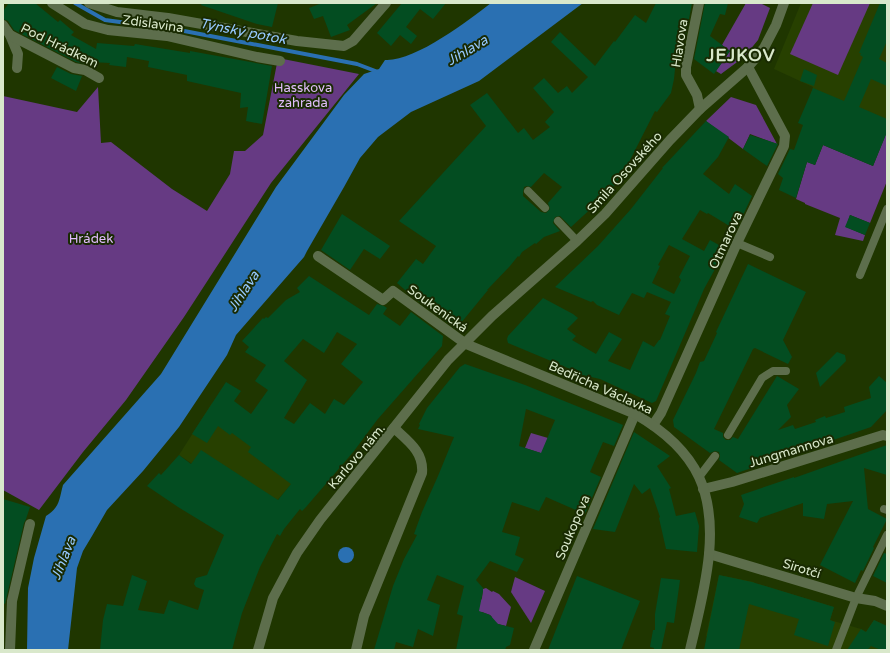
<svg xmlns="http://www.w3.org/2000/svg" width="890" height="653" font-family="'Varela Round',sans-serif">
<rect width="100%" height="100%" fill="#1f3600"/>
<!-- built -->
<g fill="#274000">
<path d="M801,3H887V126L811,93L813,87L774,69Z"/>
<path d="M212,403L303,471L266,513L179,455Z"/>
<path d="M719,575L754,582L753,586L759,584L834,607L830,620L861,629L866,632L874,620L887,626V650H706L705,646L711,639L706,636Z"/>
</g>
<!-- green -->
<g fill="#663a83">
<path d="M746,3H760L770,8L758,40L744,57L721,74L716,71L730,51L722,45Z"/>
<path d="M813,3H870L838,75L790,54Z"/>
<path d="M278,58L359,74L271,183L184,317L126,400L83,452L39,510L3,490V96L77,112L98,87L101,143L111,142L172,189L207,211L230,174L234,151H245L263,135Z"/>
<path d="M731,97L756,105L777,144L750,134L743,149L706,121Z"/>
<path d="M886,134L887,181L870,223L850,215L846,227L865,235L863,241L835,235L840,218L805,204V203L796,199L807,162L815,165L823,145L873,166Z"/>
<path d="M531,433L548,438L575,464L525,448Z"/>
<path d="M515,577L545,591L531,623L511,592Z"/>
<path d="M486,588L492,592L493,591L499,594L511,607L506,626L490,622L492,617L490,615L482,612L472,618L482,598L483,589Z"/>
</g>
<!-- water -->
<g fill="#2a70b2">
<path d="M491,3H583L479,81L411,112L378,137L360,158L344,187L307,251L304,257L236,335L227,355L179,427L143,471L107,510L92,536L83,551L77,568L68,650H27L28,588L34,558L46,516C60,507 59,500 63,485L161,374L276,187L344,95L364,74L379,69L385,60C414,62 468,21 491,3Z"/>
<circle cx="346" cy="555" r="8"/>
</g>
<g fill="none" stroke-linecap="round" stroke-linejoin="round">
<!-- stream -->
<path stroke="#2a70b2" stroke-width="4" d="M75,3L105,20L179,30L357,64L378,72"/>
</g>
<!-- building -->
<g fill="#034d21" fill-rule="evenodd">
<path d="M9,3H35L58,22L60,20L74,32L71,35L96,49L97,43L134,46L135,44L190,53V51L272,66L262,124L246,121L248,107L240,108L241,93L187,81V75L148,67L149,61L127,57L126,67L109,65L110,63L91,62L89,65L76,62L14,30L8,21L3,19V11Z"/>
<path d="M202,3H278L272,27L257,24L201,5Z"/>
<path d="M322,3H377L347,25L350,30L331,37L323,16L314,19L309,8Z"/>
<path d="M402,3H446L433,19L420,9L406,27L417,36L411,44L400,35L391,46L377,33Z"/>
<path d="M656,3H692L685,40L684,39L680,50L677,49L674,79L671,93L657,112L655,111L628,164L614,186L597,205L596,204L571,227L560,216L555,217L553,223L560,231L544,237L536,244L535,243L522,252L519,257L518,256L510,266L487,290H488L456,329L418,301L397,283L416,259L423,264L436,246L399,221L486,126L470,105L487,93L518,133L524,128L533,140L550,127L545,122L554,112L533,88L544,78L558,93L567,86L572,93L588,77L551,42L560,32L595,66L614,41L615,42L635,15L646,23ZM544,173L562,187L548,203L550,209L546,213L541,212L523,196V192L524,187L527,186L531,187Z"/>
<path d="M705,3H728L725,15L720,14L710,36L730,51L714,74L694,59Z"/>
<path d="M880,3H887V41L879,59L887,63V86L871,79L859,107L887,119V132L873,166L823,145L815,165L807,162L796,198L779,190L783,178L778,174L790,149L794,150L803,125L798,123L813,88L844,101L863,57L860,55L861,53H859Z"/>
<path d="M57,67L71,74L82,76L76,91L51,78Z"/>
<path d="M804,69L817,75L814,86L800,81Z"/>
<path d="M706,121L729,137L718,157L703,174L729,194L735,184L752,196L736,230L708,213L707,214L700,210L682,239L704,251L710,240L726,249L704,289L656,401L652,403L600,379L574,373L575,371L508,343L507,339L508,336L543,298L573,314L578,318L567,329L576,336L572,340L596,354L609,332L622,339L608,361L630,370L643,341L654,347L659,340H660L670,316L665,314L671,302L647,292L644,298L632,293L619,315L597,305L593,301L591,302L555,287L598,246L631,209L663,168H662ZM669,245L690,256L679,277L681,280L674,294L652,283L660,266L658,265Z"/>
<path d="M750,135L778,144L767,166L743,149Z"/>
<path d="M342,214L390,246L380,259L364,249L350,270L321,250Z"/>
<path d="M850,215L870,223L865,235L845,227Z"/>
<path d="M748,264L806,292L783,340L792,357L788,364L755,348L753,349L714,429L723,433V437L726,440H730L733,437L738,439L777,376L799,389L787,405L791,417L778,430L793,425L795,429L816,422L815,420L825,416L826,418L845,412L844,407L871,398L869,387L879,376L887,383V410L871,427L737,473L719,460L720,456L719,452L715,451L710,453L674,427L673,420L696,373L700,362L704,361L717,333L716,332Z"/>
<path d="M309,276L369,315L377,304L384,306L387,308L383,314L400,326L411,312L443,336L442,346L377,420L354,451L306,507L302,511L300,509L284,529L280,536L277,534L260,567L242,613L232,650H100L103,620L107,604L123,606L132,575L147,581L138,610L164,614L169,600L198,610L204,590L196,587L194,584L196,578L207,575L224,535L178,507L147,486L159,473L161,475L179,455L191,464L201,450L278,500L291,484L248,452L251,447L232,433L230,435L218,426L207,443L192,434L226,382L241,391L234,401L251,414L268,390L255,381L266,365L245,352L249,347L242,341L263,318L264,319L266,317L268,318L286,300L300,292L297,288ZM337,332L357,344L341,364L363,382L344,405L334,399L325,414L310,403L294,424L284,418L307,380L284,361L303,339L324,353Z"/>
<path d="M837,352L845,355L846,361L820,387L816,373Z"/>
<path d="M465,364L525,385L623,425L614,446L603,442L590,472L601,477L585,514L546,497L539,511L512,502L502,532L520,537L515,555L524,559L517,572L490,561L476,580L483,588V591L479,611L490,615L498,624L514,628L510,645L506,647L505,650H456L463,616L457,614L464,586L437,575L427,600L440,605L433,636L418,629L413,647L396,642L394,650H374L393,586L404,559L417,535L414,534L422,512L438,476L454,437L418,429L420,425L419,424L427,408L460,367ZM526,409L555,420L541,453L519,446Z"/>
<path d="M634,432L670,456L657,466L671,488L669,489L676,516L695,512L699,526L697,552L666,549L659,518L660,517L650,488L642,494L634,484L615,532L593,529Z"/>
<path d="M887,445V475L864,468L868,509L887,519L873,547L874,548L863,571L861,570L855,583L820,565L853,501L827,504L824,519L803,516V503L760,518L757,523L739,517L744,504L741,495L794,477V478Z"/>
<path d="M3,499L30,507L26,519L24,523L5,604L3,603Z"/>
<path d="M884,553L887,554V583L873,576Z"/>
<path d="M719,575L752,582L834,607L830,620L835,622L828,646L794,635L799,619L749,604L739,650H704Z"/>
<path d="M577,576L640,601L621,650H548Z"/>
<path d="M661,578L680,580L674,623L667,622L661,650H654V648L650,647L653,630H655V614Z"/>
<path d="M874,620L887,626V650H881L871,646L867,650H847L861,629L866,632Z"/>
</g>
<g fill="none" stroke-linecap="round" stroke-linejoin="round">
<!-- service -->
<g stroke="#5d6e4c" stroke-width="8">
<path d="M528,191L545,208"/>
<path d="M558,221L577,241"/>
<path d="M737,243L770,257"/>
<path d="M860,275L887,209"/>
<path d="M728,435L762,378L773,371H786"/>
<path d="M699,477L715,456"/>
<path d="M884,509L887,510"/>
<path d="M836,650L856,598L887,535"/>
</g>
<!-- minor -->
<g stroke="#5d6e4c" stroke-width="10">
<path d="M52,3L85,24L108,30L167,36L257,57L280,61"/>
<path d="M89,3L117,12L168,18L297,41L344,46L353,41L386,3"/>
<path d="M699,3L686,67V75L697,95L700,109"/>
<path d="M3,25L10,35L18,54L17,68"/>
<path d="M10,35L74,68L85,70L99,78"/>
<path d="M318,256L383,300L393,291L466,344"/>
<path d="M653,425L661,413L737,243L784,146L785,136L748,67"/>
<path d="M703,489L732,482L883,435L887,436"/>
<path d="M709,554L856,598L875,601L887,606"/>
<path d="M10,650L12,601L30,524"/>
<path d="M356,650L364,616L422,473C424,452 408,441 394,428"/>
<path d="M534,650L635,414"/>
</g>
<!-- tertiary -->
<g stroke="#5d6e4c" stroke-width="10">
<path d="M466,344L635,414C661,429 686,449 699,477C723,529 702,598 690,650"/>
<path d="M258,650L273,598L297,553L320,520L448,360L492,316L577,241L605,214L670,140L700,109L748,67L764,48L776,25L784,3"/>
</g>
</g>
<g text-anchor="middle" stroke-width="4" stroke-linejoin="round" paint-order="stroke">
<!-- street labels -->
<g font-size="13" fill="#d9e8cb" stroke="#192a02">
<text transform="translate(153 23) rotate(8)" y="5">Zdislavina</text>
<text transform="translate(679 43) rotate(-81)" y="5">Hlavova</text>
<text transform="translate(60 45) rotate(26)" y="5">Pod Hrádkem</text>
<text transform="translate(624 172) rotate(-48)" y="5">Smila Osovského</text>
<text transform="translate(725 240) rotate(-65)" y="5">Otmarova</text>
<text transform="translate(438 308) rotate(36)" y="5">Soukenická</text>
<text transform="translate(601 387) rotate(24)" y="5">Bedřicha Václavka</text>
<text transform="translate(791 450) rotate(-17)" y="5">Jungmannova</text>
<text transform="translate(356 456) rotate(-50)" y="5">Karlovo nám.</text>
<text transform="translate(572 527) rotate(-67)" y="5">Soukopova</text>
<text transform="translate(802 568) rotate(17)" y="5">Sirotčí</text>
</g>
<!-- park labels -->
<g font-size="13" fill="#e2befc" stroke="#192a02">
<text x="303" y="92">Hasskova<tspan x="303" dy="15">zahrada</tspan></text>
<text x="91" y="243">Hrádek</text>
</g>
<!-- water labels -->
<g font-size="14" font-style="italic" fill="#96c8fe" stroke="#192a02">
<text transform="translate(243 31) rotate(11)" y="5">Týnský potok</text>
<text transform="translate(467 50) rotate(-31)" y="5">Jihlava</text>
<text transform="translate(243 291) rotate(-57)" y="5">Jihlava</text>
<text transform="translate(63 558) rotate(-68)" y="5">Jihlava</text>
</g>
<!-- district labels -->
<g font-size="17" font-weight="bold" letter-spacing="1" fill="#d9e8cb" stroke="#192a02">
<text x="741" y="61">JEJKOV</text>
</g>
</g>
<!-- border -->
<rect width="890" height="653" fill="none" stroke="#d9e8cb" stroke-width="8"/>
</svg>
